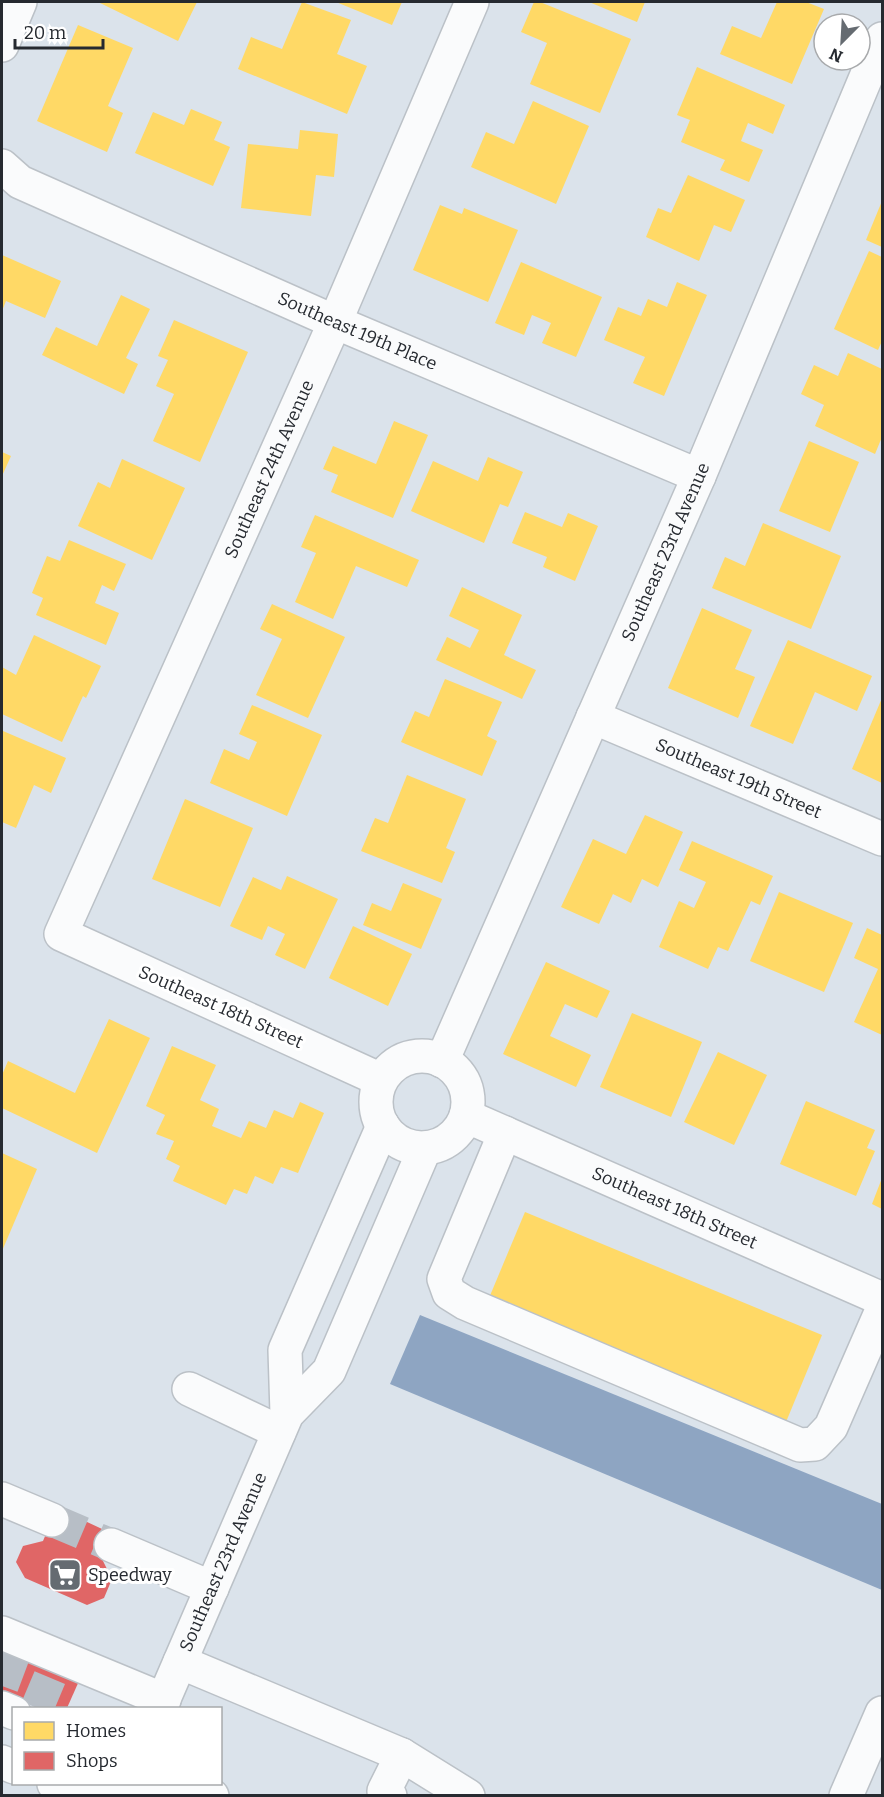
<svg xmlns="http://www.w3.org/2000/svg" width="884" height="1797" font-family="Bitter,serif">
<rect width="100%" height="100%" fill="#dbe3eb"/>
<!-- water -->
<path fill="#8ea5c2" d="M420,1315L882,1504V1590L390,1384Z"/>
<!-- homes -->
<g fill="#ffd966">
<path d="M101,2H197L178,41L100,3Z"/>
<path d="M302,2L351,20L337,54L367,66L347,114L238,69L251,37L282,49Z"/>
<path d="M336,2H402L392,25Z"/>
<path d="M534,2H540L631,39L600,113L530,84L547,43L521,32Z"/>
<path d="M589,2H645L637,22Z"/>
<path d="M777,2H806L824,9L792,84L720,54L732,26L761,38Z"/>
<path d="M78,25L133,48L108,106L123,113L107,152L37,121Z"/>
<path d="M697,67L785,105L773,134L748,123L741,141L763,150L749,182L720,170L725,160L681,142L690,120L677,115Z"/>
<path d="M533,101L589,126L556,204L471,167L486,132L514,144Z"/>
<path d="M191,109L222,122L214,140L230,147L213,186L135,153L153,112L184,125Z"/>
<path d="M300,130L338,134L334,177L316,175L311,216L241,208L248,144L298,149Z"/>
<path d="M688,175L745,200L731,232L714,225L699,261L646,237L658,208L671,213Z"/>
<path d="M882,201V247L866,240Z"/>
<path d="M440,205L462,214L464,208L518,230L488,302L413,270Z"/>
<path d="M869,251L882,257V341L878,350L834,329Z"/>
<path d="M2,255L61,281L45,318L6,301L2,311Z"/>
<path d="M521,262L602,297L576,357L542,343L551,323L532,315L524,335L495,323Z"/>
<path d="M677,282L707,295L664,396L633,383L645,357L604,340L618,307L641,316L648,299L667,307Z"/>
<path d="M121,295L150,309L126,358L138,364L124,394L42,355L56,327L97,346Z"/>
<path d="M174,320L248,352L200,462L153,441L174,394L156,386L168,360L158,356Z"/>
<path d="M848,353L882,369V437L875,454L815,426L824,405L801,394L814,365L838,376Z"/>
<path d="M394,421L428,435L393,518L331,492L338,475L323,469L333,446L376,464Z"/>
<path d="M809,441L859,462L830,532L779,511Z"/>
<path d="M2,452L11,456L2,476Z"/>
<path d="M488,457L523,472L508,507L500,504L484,543L411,511L433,461L478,481Z"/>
<path d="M122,459L185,488L152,560L78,526L98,482L110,488Z"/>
<path d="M525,512L562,527L568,513L598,526L575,581L543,567L547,557L512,543Z"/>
<path d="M315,515L419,560L407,587L356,566L333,619L295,602L316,553L301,547Z"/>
<path d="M763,523L841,556L811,629L712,588L725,557L745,566Z"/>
<path d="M69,540L126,564L114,591L102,585L95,603L119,613L106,645L36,615L43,598L32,593L47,556L60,561Z"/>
<path d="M462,587L522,615L504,655L536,670L522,699L436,660L447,637L470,648L479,630L449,616Z"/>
<path d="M272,604L345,637L308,718L256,695L282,639L260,629Z"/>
<path d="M702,608L752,630L735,669L755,677L738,718L668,688Z"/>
<path d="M34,635L101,666L86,698L83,696L62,742L2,714V667L16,675Z"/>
<path d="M788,640L872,676L857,711L815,692L793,744L750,726Z"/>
<path d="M445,679L502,702L487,736L497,741L482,776L401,742L415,711L429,717Z"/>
<path d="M882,698V783L852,769Z"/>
<path d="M252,705L322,735L287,816L210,783L224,749L249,760L257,742L239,734Z"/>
<path d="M3,731L66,758L51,793L34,785L16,828L2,822Z"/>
<path d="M407,775L466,799L446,848L455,852L442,883L361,851L375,818L388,823Z"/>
<path d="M185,799L253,828L220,907L152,879Z"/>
<path d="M645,815L683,832L658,887L642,879L631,903L613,894L599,924L561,907L593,839L626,854Z"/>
<path d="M692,841L773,876L760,905L751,901L728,951L718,947L708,969L659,947L679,901L694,908L706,882L679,870Z"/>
<path d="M287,876L338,899L305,969L275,955L285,934L268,926L262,940L230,926L253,877L281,890Z"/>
<path d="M403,883L442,899L421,949L363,925L372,903L391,911Z"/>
<path d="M779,892L853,923L824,992L750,961Z"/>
<path d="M353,926L412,954L388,1006L329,978Z"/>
<path d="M867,928L882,935V1035L854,1022L878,969L854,958Z"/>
<path d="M546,962L610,991L597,1018L565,1004L550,1036L591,1055L576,1087L503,1054Z"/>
<path d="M632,1013L702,1042L671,1117L600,1087Z"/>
<path d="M109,1019L150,1038L97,1153L2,1108V1075L8,1061L75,1093Z"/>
<path d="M172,1046L216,1065L200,1100L219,1109L212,1126L241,1138L249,1121L266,1128L274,1110L293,1118L300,1102L324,1113L298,1173L281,1167L273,1184L255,1176L247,1194L234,1189L226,1205L173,1181L180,1166L166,1159L174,1141L156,1134L165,1115L146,1106Z"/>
<path d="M718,1052L767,1075L734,1145L684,1122Z"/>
<path d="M806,1101L875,1130L867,1148L875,1151L856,1196L780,1164Z"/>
<path d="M2,1153L37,1169L2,1251Z"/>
<path d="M882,1178V1209L872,1204Z"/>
<path d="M525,1212L822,1335L786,1422L489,1298Z"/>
</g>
<!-- shops -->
<g fill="#e06666">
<path d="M57,1508L115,1535L103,1561L112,1579L104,1598L87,1605L25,1578L16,1562L23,1546L43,1541Z"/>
<path d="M2,1649L79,1681L67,1708H39L2,1691Z"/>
</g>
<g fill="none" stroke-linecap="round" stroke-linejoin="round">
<!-- minor-tunnel -->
<g stroke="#b7bec6" stroke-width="33" stroke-dasharray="33 16" stroke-linecap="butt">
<path d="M52,1520L111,1545"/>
<path d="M2,1686L14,1654"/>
<path d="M37,1708L53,1670"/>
</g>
<defs>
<g id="minor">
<path d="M2,45L20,2"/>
<path id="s1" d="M2,166L20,182L335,322L699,476"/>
<path id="s2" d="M593,717L882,839"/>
<circle cx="422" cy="1102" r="46"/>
<path id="s3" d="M442,1061L699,476L882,39"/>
<path id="s4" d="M381,1080L61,934L335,322L472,2"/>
<path id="s5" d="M466,1116L882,1299"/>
<path d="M505,1133L444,1279L449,1293L465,1303L800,1445L815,1444L831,1427L882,1310"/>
<path d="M189,1389L279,1432"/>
<path d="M287,1414L285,1350L383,1126"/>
<path d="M2,1499L52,1520"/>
<path d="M111,1545L212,1588"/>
<path d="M2,1633L164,1700"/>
<path d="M180,1662L402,1755L468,1796"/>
<path d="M2,1708L14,1713"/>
<path id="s6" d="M160,1708L287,1414L329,1371L425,1148"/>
<path d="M2,1762L14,1767"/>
<path d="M54,1784L90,1790L123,1791L154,1784L184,1785L212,1796"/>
<path d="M390,1796L384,1791L402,1755"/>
<path d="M846,1796L882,1713"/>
</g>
</defs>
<!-- minor casing -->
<use href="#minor" stroke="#bbc1c7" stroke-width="36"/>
<!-- minor -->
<use href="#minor" stroke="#fafbfc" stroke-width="33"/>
</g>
<!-- icons -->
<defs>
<symbol id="supermarket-square" viewBox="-11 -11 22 22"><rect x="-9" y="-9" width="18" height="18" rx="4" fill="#656b71" stroke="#fff"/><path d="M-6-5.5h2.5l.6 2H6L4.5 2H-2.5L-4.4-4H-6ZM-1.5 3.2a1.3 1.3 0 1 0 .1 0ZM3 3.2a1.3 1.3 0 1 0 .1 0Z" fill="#fff"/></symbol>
</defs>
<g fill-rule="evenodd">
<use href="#supermarket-square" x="46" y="1556" width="38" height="38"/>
</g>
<g text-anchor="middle" stroke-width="6" stroke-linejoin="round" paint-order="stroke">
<!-- street labels -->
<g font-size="18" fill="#262a30" stroke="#fff">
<text dy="6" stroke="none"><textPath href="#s1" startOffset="393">Southeast 19th Place</textPath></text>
<text dy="6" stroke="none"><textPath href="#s4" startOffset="861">Southeast 24th Avenue</textPath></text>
<text dy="6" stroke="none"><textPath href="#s3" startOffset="556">Southeast 23rd Avenue</textPath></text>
<text dy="6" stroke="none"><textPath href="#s2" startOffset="158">Southeast 19th Street</textPath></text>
<text transform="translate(221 1007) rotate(24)" y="6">Southeast 18th Street</text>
<text dy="6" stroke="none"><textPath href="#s5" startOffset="228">Southeast 18th Street</textPath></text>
<text dy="6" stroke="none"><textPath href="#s6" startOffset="159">Southeast 23rd Avenue</textPath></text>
</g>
<!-- poi labels -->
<g font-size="18" fill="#262a30" stroke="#fff" text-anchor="start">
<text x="88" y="1581">Speedway</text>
</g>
</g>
<!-- border -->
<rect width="884" height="1797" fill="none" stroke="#262a30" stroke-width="6"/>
<!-- legend -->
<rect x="12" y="1707" width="210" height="78" fill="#ffffff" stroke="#a8aaac" stroke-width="1.5"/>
<rect x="24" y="1722" width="30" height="18" fill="#ffd966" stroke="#a8aaac" stroke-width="1.5"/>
<text x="66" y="1737" font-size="18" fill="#262a30">Homes</text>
<rect x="24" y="1752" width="30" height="18" fill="#e06666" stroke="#a8aaac" stroke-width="1.5"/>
<text x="66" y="1767" font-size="18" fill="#262a30">Shops</text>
<!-- north arrow -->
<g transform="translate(842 42) rotate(204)"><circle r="28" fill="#ffffff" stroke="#a8aaac" stroke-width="1.5"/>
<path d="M0-4.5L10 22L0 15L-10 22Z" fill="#656b71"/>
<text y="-9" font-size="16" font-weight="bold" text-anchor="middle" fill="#262a30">N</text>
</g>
<!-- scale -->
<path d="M15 39v9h88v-9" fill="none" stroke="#262a30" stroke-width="3"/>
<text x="24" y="39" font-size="18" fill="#262a30" stroke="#ffffff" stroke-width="4.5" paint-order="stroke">20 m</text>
</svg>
